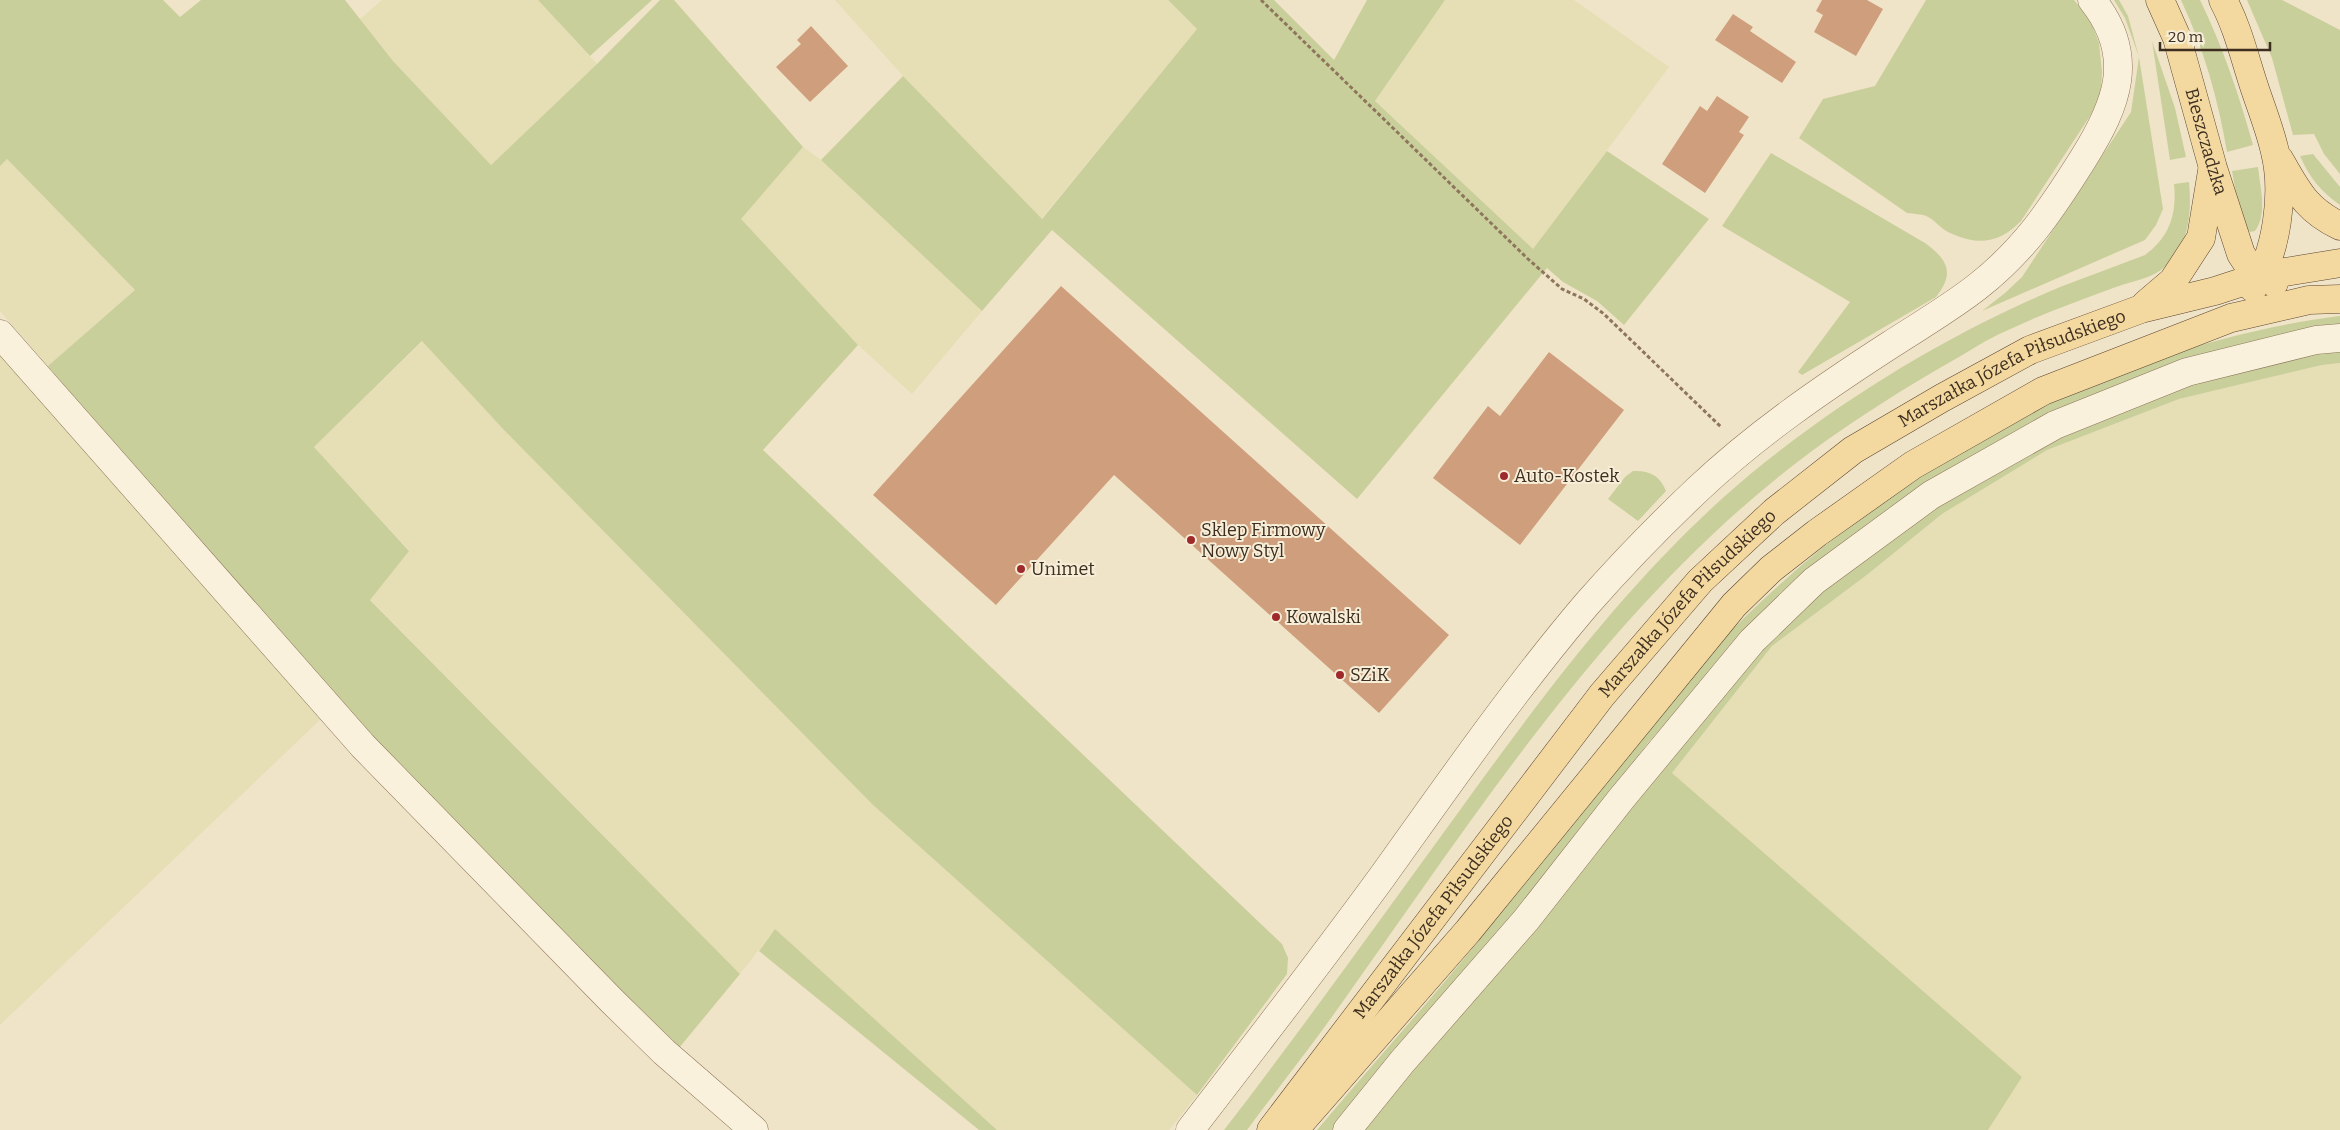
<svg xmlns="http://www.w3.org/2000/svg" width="2340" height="1130" font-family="Bitter,serif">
<rect width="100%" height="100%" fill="#f0e4c8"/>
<!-- farmland -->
<g fill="#e6deb5">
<path d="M382,0H538L597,64L491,165L393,61L360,19Z"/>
<path d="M835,0H1168L1197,29L1041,219L903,76Z"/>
<path d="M1445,0H1574L1669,67L1533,250L1375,101Z"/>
<path d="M803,147L821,160L982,311L912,394L858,345L740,219Z"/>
<path d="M7,159L135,290L48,366L0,311V166Z"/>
<path d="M423,341L503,429L872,804L1197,1095L1169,1130H997L775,929L740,974L370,599L409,550L314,447Z"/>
<path d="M0,352L323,717L0,1025Z"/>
<path d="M2340,363V1130H1988L2022,1077L1672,773L1772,646L1868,574L1942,514L2047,450L2179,399L2322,365Z"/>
</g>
<!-- green -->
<g fill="#c9cf9b">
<path d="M0,0H163L180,17L201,0H345L393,61L491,165L597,64L660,0H674L803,147L741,219L858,345L763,450L1282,944L1288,958L1287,974L1197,1095L872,804L503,429L422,341L314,447L409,551L370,600L740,974L679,1048L644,1016L309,673L191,540L48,366L135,290L7,159L0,166Z"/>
<path d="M538,0H652L590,56Z"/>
<path d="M1168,0H1274L1334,60L1367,0H1445L1375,101L1533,249L1607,151L1709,219L1624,325L1597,301L1563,282L1547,268L1357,499L1052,230L982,311L821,160L903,76L1042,219L1197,29Z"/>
<path d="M1926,0H2074L2090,19L2099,43L2102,72L2101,92L2094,110L2021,221C1999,244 1977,246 1948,232C1940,228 1934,219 1926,216C1921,214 1913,214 1907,213L1799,138L1823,99L1875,86Z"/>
<path d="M2114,0H2119L2128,16L2139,57L2163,209L2156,225L2145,240L1982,311L2005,293L2022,277L2131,112L2139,57L2125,18Z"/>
<path d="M2181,0H2200C2223,47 2239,95 2253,145L2227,152C2218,99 2204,49 2181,0Z"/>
<path d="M2247,0H2282L2340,30V174L2324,154L2314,134L2293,135L2272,58Z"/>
<path d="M2152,41L2175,108L2186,157L2170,160Z"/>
<path d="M1771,153L1925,243C1948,260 1955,273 1936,297L1802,375L1798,372L1850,302L1722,226Z"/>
<path d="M2313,154L2340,187V205C2321,192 2309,177 2300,156Z"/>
<path d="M2258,167C2260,187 2268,214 2255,231L2250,232L2241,222L2232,171Z"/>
<path d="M2189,182C2192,215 2189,248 2161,270C2149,279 2129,282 2116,287C2079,301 2041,314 2006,331C1987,339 1970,351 1952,361C1903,389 1857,418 1812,451C1611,600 1477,814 1334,1014C1306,1053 1276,1091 1247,1130H1224C1305,1025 1382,917 1460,810C1548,688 1645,558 1764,463C1853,392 1955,331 2060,287C2088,276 2117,266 2145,255C2170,237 2177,213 2174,184Z"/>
<path d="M2340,316V330L2127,384L1750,627L1647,744L1558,864L1332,1130H1317C1368,1069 1421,1011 1471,950C1498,917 1524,882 1551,849C1584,807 1619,765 1654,723C1684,687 1712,648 1746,616C1905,461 2118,344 2340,316Z"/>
<path d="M2340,345V363L2322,365L2179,399L2047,450L1942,514L1868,574L1772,646L1672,773L2022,1077L1988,1130H1354L1802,603L1971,477L2180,382Z"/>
<path d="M1633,471C1650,470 1660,476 1666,491L1638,521L1608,499L1625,477Z"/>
<path d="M775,929L997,1130H979L759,951Z"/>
</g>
<!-- building -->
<g fill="#cf9f7d">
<path d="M1822,0H1867L1883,9L1856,56L1814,32L1823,15L1816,11Z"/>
<path d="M1733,14L1753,27L1750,31L1796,62L1782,83L1715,40Z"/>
<path d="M811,26L848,66L810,102L776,67L801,44L797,40Z"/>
<path d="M1717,96L1749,117L1739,132L1744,135L1705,193L1662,164L1700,106L1707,111Z"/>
<path d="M1061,286L1449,635L1379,713L1114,475L996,605L873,495Z"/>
<path d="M1549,352L1624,410L1520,545L1433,478L1488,406L1500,416Z"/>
</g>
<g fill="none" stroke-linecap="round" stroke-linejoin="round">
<defs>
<g id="minor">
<path d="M0,334L363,746L612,1001L664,1052L754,1130"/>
<path d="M1190,1130C1255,1046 1320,962 1382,877C1448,785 1513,691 1586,605C1621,565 1658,527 1697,490C1755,435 1822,389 1890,345C1949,307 1991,285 2036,228C2053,206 2068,183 2083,159C2117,105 2137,56 2092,0"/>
<path d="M1347,1130L1402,1062L1526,920L1621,799L1752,641L1814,581L1931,495L2055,425L2187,372L2316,340L2340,338"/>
</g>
<g id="major">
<path id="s1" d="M2160,0L2177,38L2213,168L2241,254L2249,266L2274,283"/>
<path d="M2223,0C2237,26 2244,55 2253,83C2260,105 2270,129 2275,152C2285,193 2277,254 2253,288"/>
<path d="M2279,159C2298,191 2305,209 2340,226"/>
<path d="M2146,304L2173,281L2201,238L2212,171"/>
<path id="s2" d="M1271,1130L1602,695L1700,581L1774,512L1853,450L1942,398L2030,350L2141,309L2215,291L2261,276L2340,263"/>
<path d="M1294,1130L1468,931L1734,605L1771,569L1817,533L1913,465L2043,391L2231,318L2309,300L2340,299"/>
</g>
</defs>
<!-- minor casing -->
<use href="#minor" stroke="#8d765c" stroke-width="29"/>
<!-- major casing -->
<use href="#major" stroke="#5b4430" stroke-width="29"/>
<!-- path -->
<path stroke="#8d765c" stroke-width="3" stroke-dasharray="4 2.5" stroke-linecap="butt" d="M1261,0L1528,259L1562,289L1584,299L1604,314L1721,427"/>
<!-- minor -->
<use href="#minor" stroke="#faf1dc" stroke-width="28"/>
<!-- major -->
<use href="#major" stroke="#f3d9a0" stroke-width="28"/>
</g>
<!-- markers -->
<g fill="#9e2a2b" stroke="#f7eed8" stroke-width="2">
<circle cx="1504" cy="476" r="5"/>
<circle cx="1191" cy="540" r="5"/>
<circle cx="1021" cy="569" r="5"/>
<circle cx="1276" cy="617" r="5"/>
<circle cx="1340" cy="675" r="5"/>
</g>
<g text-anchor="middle" stroke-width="4" stroke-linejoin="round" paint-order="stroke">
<!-- street labels -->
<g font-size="18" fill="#3d2e20" stroke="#f7eed8">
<text dy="6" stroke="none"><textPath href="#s1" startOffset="149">Bieszczadzka</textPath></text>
<text dy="6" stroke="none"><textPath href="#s2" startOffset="1078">Marszałka Józefa Piłsudskiego</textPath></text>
<text dy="6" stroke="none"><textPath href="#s2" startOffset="672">Marszałka Józefa Piłsudskiego</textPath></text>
<text dy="6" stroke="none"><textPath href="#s2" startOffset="268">Marszałka Józefa Piłsudskiego</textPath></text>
</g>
<!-- poi labels -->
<g font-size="18" fill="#3d2e20" stroke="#f7eed8" text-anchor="start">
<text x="1514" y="482">Auto-Kostek</text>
<text x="1201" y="536">Sklep Firmowy<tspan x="1201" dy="21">Nowy Styl</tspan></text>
<text x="1031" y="575">Unimet</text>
<text x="1286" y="623">Kowalski</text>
<text x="1350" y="681">SZiK</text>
</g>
</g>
<!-- scale -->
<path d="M2160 42v8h110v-8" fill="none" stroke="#3d2e20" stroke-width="2.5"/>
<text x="2168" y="42" font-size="15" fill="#3d2e20" stroke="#f7eed8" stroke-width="4" paint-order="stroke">20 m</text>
</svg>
